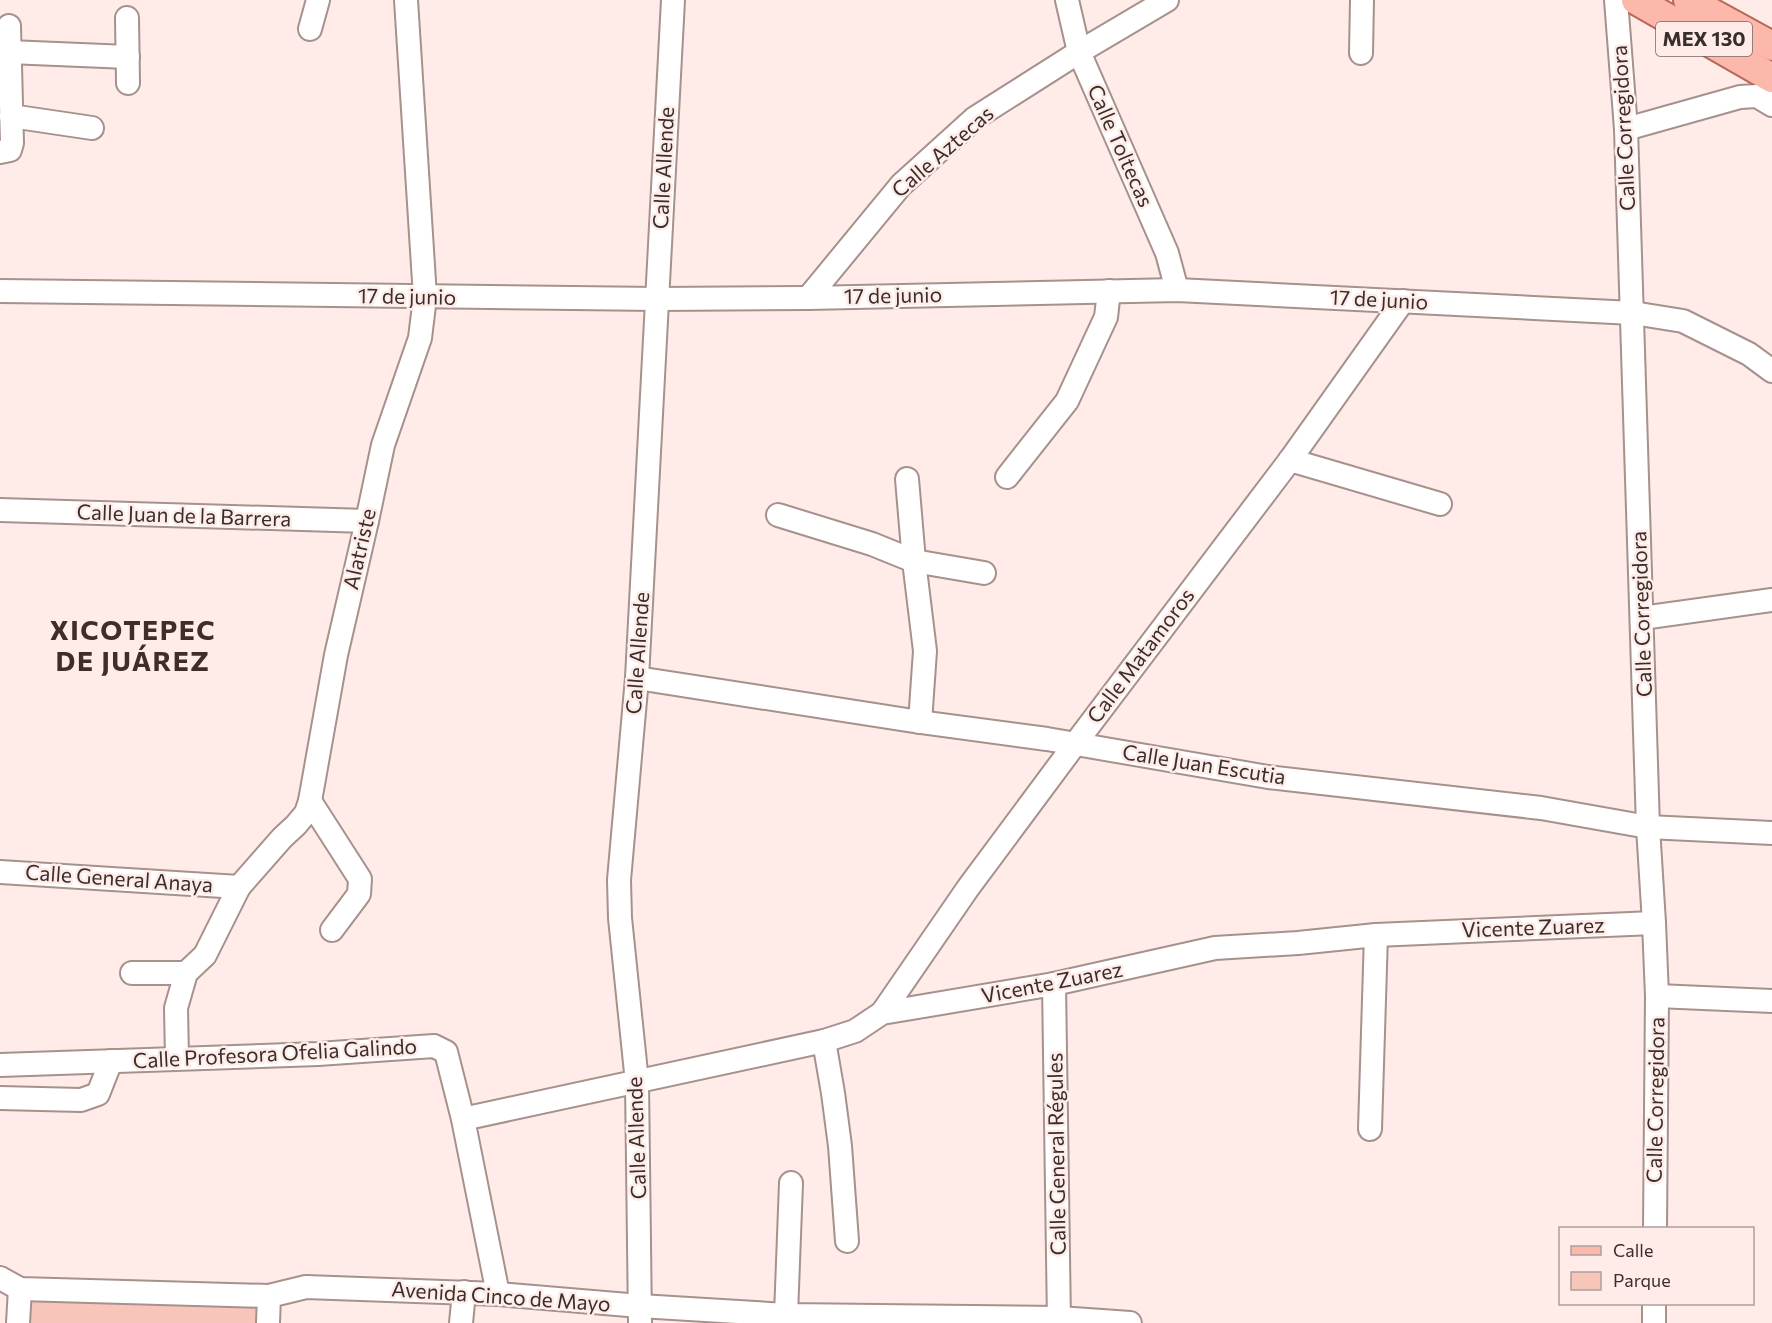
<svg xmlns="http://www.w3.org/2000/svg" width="1772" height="1323" font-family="Commissioner,sans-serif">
<rect width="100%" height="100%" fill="#ffebe7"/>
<!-- green -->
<path fill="#f7c5ba" d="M9,1280L264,1285L263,1323H8Z"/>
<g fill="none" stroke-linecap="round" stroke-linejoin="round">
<defs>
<g id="minor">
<path d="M1067,0L1079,52L1167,253L1177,290"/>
<path d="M1616,0L1626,129L1648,827L1654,923L1657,996L1655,1228"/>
<path d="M127,18L128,83"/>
<path d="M310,29L318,0"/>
<path d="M9,52L128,57"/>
<path d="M1361,53L1362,0"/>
<path d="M11,116L92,128"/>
<path d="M1626,129L1740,97L1757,96L1772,105"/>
<path d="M0,152L10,150L12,143L9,26"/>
<path d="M0,291L657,299L808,298L1177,290L1633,313L1683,321L1749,354L1772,371"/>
<path d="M808,298L901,185L975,118L1079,52L1167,0"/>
<path d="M1290,460L1440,504"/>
<path d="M1007,477L1067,401L1106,317L1109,291"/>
<path d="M907,479L914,561L925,651L920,722"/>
<path d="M0,510L367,521"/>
<path d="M778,515L872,544L914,561L984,573"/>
<path d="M1642,618L1772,600"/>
<path d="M637,678L920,722L1047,739L1268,777L1541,808L1648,827L1772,833"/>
<path d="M310,801L360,879L359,894L332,930"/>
<path d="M0,872L239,887"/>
<path d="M132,973H186"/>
<path d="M1054,984L1059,1323"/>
<path d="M1657,996L1772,1001"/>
<path d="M882,1013L968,888L1075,744L1290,460L1403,301"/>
<path d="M824,1041L833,1093L840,1146L847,1241"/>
<path d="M177,1058L176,1008L186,973L205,955L239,887L282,838L296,825L306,813L310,801L336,655L367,521L383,445L420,338L425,297L406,0"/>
<path d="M0,1065L318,1054L434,1046L446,1052L463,1119L498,1294"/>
<path d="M0,1098L81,1100L98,1094L111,1061"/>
<path d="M463,1119L824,1041L855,1031L882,1013L1054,984L1215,948L1298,943L1376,935L1654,923"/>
<path d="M1370,1129L1376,935"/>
<path d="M0,1278L20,1289L269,1296L306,1287L498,1294L640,1306L786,1315L1059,1318L1130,1323"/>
<path d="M786,1315L791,1183"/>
<path d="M18,1323L20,1289"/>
<path d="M268,1323L269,1296"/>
<path d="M461,1323L464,1292"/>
<path d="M640,1323L637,1082L620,918L619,880L637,678L673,0"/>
<path d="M1654,1323V1304"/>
</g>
<g id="major">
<path d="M1636,0L1772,78"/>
<path d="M1688,0L1772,46"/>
</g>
</defs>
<!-- minor casing -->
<use href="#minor" stroke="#a6918c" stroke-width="26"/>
<!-- major casing -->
<use href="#major" stroke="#b66959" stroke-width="32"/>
<!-- minor -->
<use href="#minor" stroke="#fff" stroke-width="22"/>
<!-- major -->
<use href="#major" stroke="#fcb8aa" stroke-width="28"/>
</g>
<g text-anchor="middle" stroke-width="5" stroke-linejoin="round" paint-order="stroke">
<!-- shield labels -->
<rect fill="#ffebe7" stroke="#746765" stroke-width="1.5" x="1656" y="22" width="96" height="34" rx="4.5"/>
<g font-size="20" font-weight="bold" fill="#382f2d">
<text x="1704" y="46">MEX 130</text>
</g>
<!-- street labels -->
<g font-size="21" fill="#382f2d" stroke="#ffebe7">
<text transform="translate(1624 128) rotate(-93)" y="7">Calle Corregidora</text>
<text transform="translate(1120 146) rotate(66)" y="7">Calle Toltecas</text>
<text transform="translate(943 152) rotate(-41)" y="7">Calle Aztecas</text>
<text transform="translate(664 168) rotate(-87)" y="7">Calle Allende</text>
<text transform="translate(893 296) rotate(-1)" y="7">17 de junio</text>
<text transform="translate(407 297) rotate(1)" y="7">17 de junio</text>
<text transform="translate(1379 300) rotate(3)" y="7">17 de junio</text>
<text transform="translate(184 516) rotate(2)" y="7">Calle Juan de la Barrera</text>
<text transform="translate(360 549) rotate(-77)" y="7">Alatriste</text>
<text transform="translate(1642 614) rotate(-92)" y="7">Calle Corregidora</text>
<text transform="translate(638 653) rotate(-86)" y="7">Calle Allende</text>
<text transform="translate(1141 656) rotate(-53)" y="7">Calle Matamoros</text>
<text transform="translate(1204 765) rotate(9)" y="7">Calle Juan Escutia</text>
<text transform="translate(119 879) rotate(4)" y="7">Calle General Anaya</text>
<text transform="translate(1533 928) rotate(-2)" y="7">Vicente Zuarez</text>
<text transform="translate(1052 983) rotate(-11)" y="7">Vicente Zuarez</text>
<text transform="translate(275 1054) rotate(-3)" y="7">Calle Profesora Ofelia Galindo</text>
<text transform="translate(1656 1100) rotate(-89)" y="7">Calle Corregidora</text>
<text transform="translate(637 1138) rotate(-92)" y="7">Calle Allende</text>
<text transform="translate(1057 1154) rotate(-91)" y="7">Calle General Régules</text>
<text transform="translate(501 1297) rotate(4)" y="7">Avenida Cinco de Mayo</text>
</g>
<!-- district labels -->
<g font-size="27" font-weight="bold" letter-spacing="1.5" fill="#3f2d29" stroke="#ffebe7">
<text x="133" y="640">XICOTEPEC<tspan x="133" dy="31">DE JUÁREZ</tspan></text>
</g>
</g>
<!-- legend -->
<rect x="1559" y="1227" width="195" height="78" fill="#ffebe7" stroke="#afa09d" stroke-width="1.5"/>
<rect x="1571" y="1246" width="30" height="9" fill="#fcb8aa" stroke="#afa09d" stroke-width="1.5"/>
<text x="1613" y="1257" font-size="18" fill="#382f2d">Calle</text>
<rect x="1571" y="1272" width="30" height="18" fill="#f7c5ba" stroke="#afa09d" stroke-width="1.5"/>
<text x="1613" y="1287" font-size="18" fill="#382f2d">Parque</text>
</svg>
